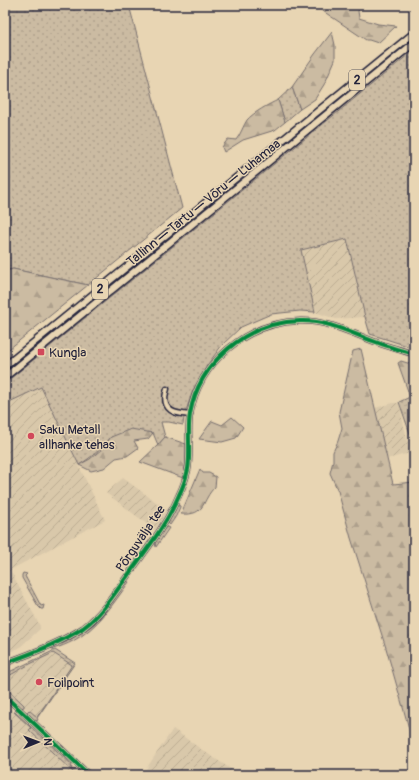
<svg xmlns="http://www.w3.org/2000/svg" width="419" height="780" font-family="Pangolin,sans-serif">
<defs>
<pattern id="industrial-furrows" width="10" height="10" patternUnits="userSpaceOnUse"><rect width="10" height="10" fill="#d9c8aa"/><path d="M-1 1l2-2M0 10L10 0M9 11l2-2" fill="none" stroke="#baac93"/></pattern>
<pattern id="green-dots" width="8" height="8" patternUnits="userSpaceOnUse"><rect width="8" height="8" fill="#cbbba2"/><path d="M2 2h.1M6 6h.1" fill="none" stroke="#aea08c" stroke-width="1.8" stroke-linecap="round"/></pattern>
<pattern id="forest-firs" width="22" height="20" patternUnits="userSpaceOnUse"><rect width="22" height="20" fill="#cbbba2"/><path d="M5 1l3.5 6h-7zM16 11l3.5 6h-7z" fill="#aea08c"/></pattern>
</defs>
<rect width="100%" height="100%" fill="#e8d5b3"/>
<filter id="ink" filterUnits="userSpaceOnUse"><feTurbulence type="fractalNoise" baseFrequency=".025" numOctaves="2"/><feDisplacementMap in="SourceGraphic" scale="8" xChannelSelector="R" yChannelSelector="G"/><feConvolveMatrix kernelMatrix="1 2 1 2 8 2 1 2 1" color-interpolation-filters="sRGB"/></filter>
<g filter="url(#ink)">
<!-- industrial -->
<g fill="url(#industrial-furrows)">
<path d="M347,239L365,317L336,319L315,312L301,250Z"/>
<path d="M41,387L105,520L76,535L10,570L40,626V629L19,648L5,654V404Z"/>
<path d="M393,403H399L410,453L387,459L375,408Z"/>
<path d="M123,478L167,510L155,530L106,493Z"/>
<path d="M55,650L75,663L37,719L5,690V676Z"/>
<path d="M5,704L31,728L81,775H5Z"/>
<path d="M173,729L205,752L240,775H142Z"/>
</g>
<!-- green -->
<g fill="url(#green-dots)" stroke="#766e6e">
<path d="M5,5H129L182,208L88,285L13,269L5,271Z"/>
<path d="M414,50V348L370,334L365,317L347,239L301,250L315,312L300,311L271,314L241,327L222,345L208,364L193,390L184,417L183,425L169,422H161L165,437L158,445L153,433L111,437C101,449 92,457 79,465L41,387L5,404V383Z"/>
<path d="M292,87L300,109L285,122L278,100Z"/>
<path d="M410,397L414,408V445L399,402Z"/>
<path d="M178,505L180,506V507L176,516L170,525L168,523V522Z"/>
<path d="M167,527L169,528L156,547L155,543L156,541L165,528Z"/>
<path d="M23,573L27,574L25,576L41,606L44,605L43,609H41L38,606L22,578V575Z"/>
<path d="M126,581L129,582C113,604 98,628 73,641C67,644 60,647 53,649L51,648C61,643 71,639 80,633C99,620 112,600 126,581Z"/>
<path d="M55,650L75,663L37,718L38,720L36,721L28,715L27,712L29,710L37,717L72,665L53,653L30,664L5,678V674Z"/>
<path d="M5,687L24,705V707L21,708L19,707L5,694Z"/>
<path d="M14,712H15L72,765L71,769L73,770H77L82,775H76L29,730L31,728Z"/>
</g>
<!-- forest -->
<g fill="url(#forest-firs)" stroke="#766e6e">
<path d="M314,5H361L358,11L359,18L378,24L396,26L378,43L369,40H366Z"/>
<path d="M332,32L335,45V60L325,83L315,99L300,109L292,87L315,54Z"/>
<path d="M278,100L285,122L275,130L243,140L224,152L222,147L228,139L236,140C241,134 243,126 247,120C253,113 269,104 278,100Z"/>
<path d="M13,269L88,285L9,349L5,347V271Z"/>
<path d="M361,349L393,484L414,482V746L386,648L351,538L338,491L330,473L333,461V452L338,441L342,428L339,412L353,351Z"/>
<path d="M401,361L414,365V408L398,363Z"/>
<path d="M232,417L243,427L236,438L222,442L199,439L212,421L222,425Z"/>
<path d="M131,429L153,433L148,439L134,441L138,448L127,456L116,458L104,468L91,471L79,465L90,459L102,449L111,437Z"/>
<path d="M165,437L186,444V462L183,478L140,462L158,445Z"/>
<path d="M200,469L203,473H209L216,477L215,487C201,500 207,516 181,514Z"/>
</g>
<g fill="none" stroke-linecap="round" stroke-linejoin="round">
<!-- stream -->
<path stroke="#6f6769" stroke-width="1" d="M62,644C73,638 84,632 94,624C106,613 115,598 124,585"/>
<defs>
<g id="minor">
<path d="M167,389C164,398 164,408 174,412C178,414 185,414 190,415"/>
<path d="M5,663C31,654 60,643 83,628C102,614 115,593 128,575C147,549 167,524 179,495C183,487 186,478 188,469C191,451 187,432 190,414C199,362 247,322 300,321C326,320 349,332 373,341C386,346 400,350 414,354"/>
<path d="M5,696L89,775"/>
</g>
<g id="highway">
<path d="M5,366L414,33"/>
<path d="M5,377L414,43"/>
</g>
</defs>
<!-- minor casing -->
<use href="#minor" stroke="#22223b" stroke-width="7"/>
<!-- highway casing -->
<use href="#highway" stroke="#22223b" stroke-width="9"/>
<!-- minor -->
<use href="#minor" stroke="#e8d5b3" stroke-width="4"/>
<!-- highway -->
<use href="#highway" stroke="#e8d5b3" stroke-width="6"/>
<defs>
<g id="cycleway">
<path d="M5,663C31,654 60,643 83,628C102,614 115,593 128,575C147,549 167,524 179,495C183,487 186,478 188,469C191,451 187,432 190,414C199,362 247,322 300,321C326,320 349,332 373,341C386,346 400,350 414,354"/>
<path d="M5,696L89,775"/>
</g>
</defs>
<!-- cycleway casing -->
<use href="#cycleway" stroke="#e8d5b3" stroke-width="6"/>
<!-- cycleway -->
<use href="#cycleway" stroke="#00873e" stroke-width="4"/>
</g>
</g>
<!-- markers -->
<g fill="#d1495b" stroke="#e8d5b3" stroke-width="1.5">
<rect x="37" y="348" width="8" height="8" rx="2"/>
<circle cx="31" cy="436" r="4"/>
<circle cx="39" cy="682" r="4"/>
</g>
<g text-anchor="middle" stroke-width="3" stroke-linejoin="round" paint-order="stroke">
<!-- shield labels -->
<g fill="#e8d5b3" stroke="#5d585f" stroke-width="1">
<rect x="349" y="70" width="16" height="20" rx="3"/>
<rect x="92" y="279" width="16" height="20" rx="3"/>
</g>
<g font-size="12" font-weight="bold" fill="#22223b">
<text x="357" y="84">2</text>
<text x="100" y="293">2</text>
</g>
<!-- street labels -->
<g font-size="13" fill="#22223b" stroke="#e8d5b3">
<text transform="translate(203 202) rotate(-39)" y="5">Tallinn — Tartu — Võru — Luhamaa</text>
<text transform="translate(140 538) rotate(-56)" y="5">Põrguvälja tee</text>
</g>
<!-- poi labels -->
<g font-size="13" fill="#22223b" stroke="#e8d5b3" text-anchor="start">
<text x="49" y="357">Kungla</text>
<text x="39" y="434">Saku Metall<tspan x="39" dy="15">allhanke tehas</tspan></text>
<text x="47" y="687">Foilpoint</text>
</g>
</g>
<!-- margin -->
<rect width="419" height="780" fill="none" stroke="#e8d5b3" stroke-width="20"/>
<rect x="10" y="10" width="399" height="760" fill="none" stroke="#22223b" stroke-width="1.5" filter="url(#ink)"/>
<!-- north arrow -->
<g transform="translate(38 742) rotate(89)" stroke="#e8d5b3" stroke-width="3" paint-order="stroke">
<path d="M0-3L7 15L0 10L-7 15Z" fill="#22223b"/>
<text y="-6" font-size="11" font-weight="bold" text-anchor="middle" fill="#22223b">N</text>
</g>
</svg>
